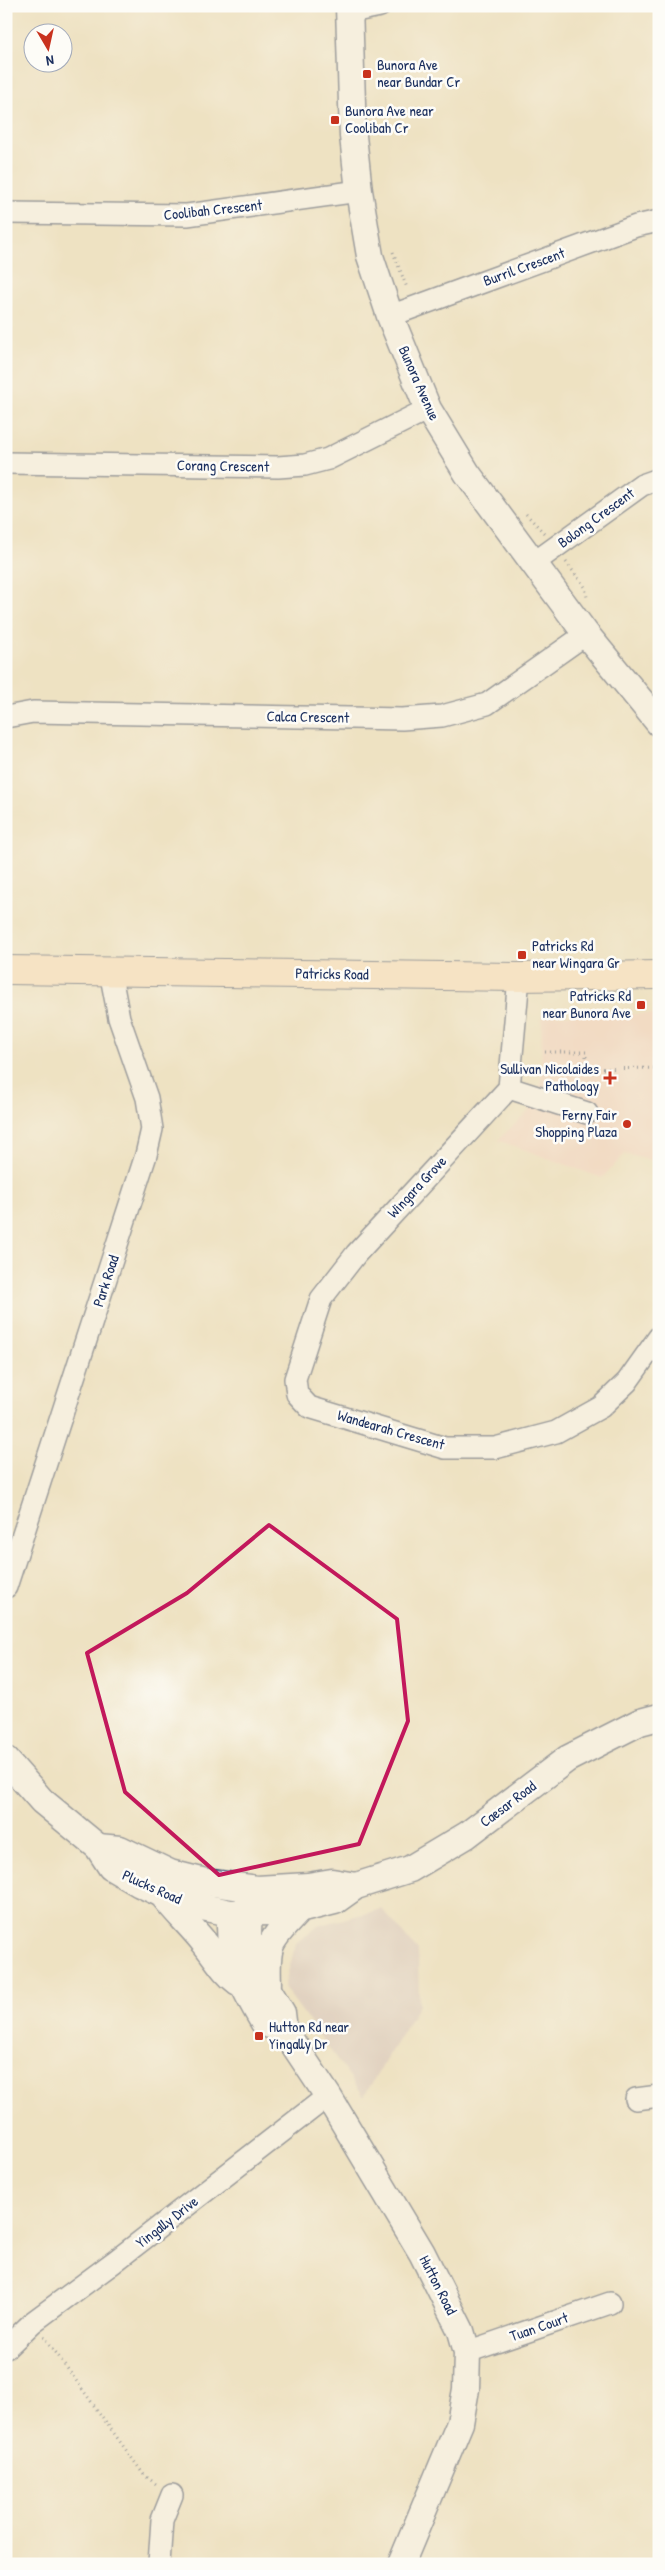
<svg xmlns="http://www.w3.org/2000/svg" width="665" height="2570" font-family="'Patrick Hand',sans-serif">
<rect width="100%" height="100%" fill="#fdfcf7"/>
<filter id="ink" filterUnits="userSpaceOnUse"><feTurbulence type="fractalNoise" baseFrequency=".02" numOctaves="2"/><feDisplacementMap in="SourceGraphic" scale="10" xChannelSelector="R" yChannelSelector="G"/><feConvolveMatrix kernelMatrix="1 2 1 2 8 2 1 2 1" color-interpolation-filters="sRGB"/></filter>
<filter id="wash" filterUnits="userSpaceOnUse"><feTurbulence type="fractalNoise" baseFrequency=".0096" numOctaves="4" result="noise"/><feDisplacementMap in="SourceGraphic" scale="20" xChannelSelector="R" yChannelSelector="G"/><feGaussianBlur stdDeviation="1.12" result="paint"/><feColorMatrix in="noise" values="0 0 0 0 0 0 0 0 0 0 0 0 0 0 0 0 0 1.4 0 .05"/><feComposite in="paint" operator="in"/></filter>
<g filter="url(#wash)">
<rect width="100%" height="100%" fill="#eee2c2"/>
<!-- built -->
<path fill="#f6d2c4" d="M659,1014V1162L625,1154L602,1178L498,1140L528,1112L541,1084L542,1017L546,1015Z"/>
<!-- industrial -->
<path fill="#d1bfbe" d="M382,1909L418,1951L419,2005L364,2096L284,1987L296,1943L317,1926Z"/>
</g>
<g filter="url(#ink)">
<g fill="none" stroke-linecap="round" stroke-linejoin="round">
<defs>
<g id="minor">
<path d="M351,12L380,6"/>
<path d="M6,213L187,215L359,191"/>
<path d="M390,316L636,226L659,221"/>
<path d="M6,463L278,467L305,465L328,459L428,409"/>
<path d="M535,562L642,485L659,479"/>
<path d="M6,717L33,712L402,719L442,716L487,704L586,634"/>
<path d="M519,977L509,1088L356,1254L321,1299L295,1379L297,1394L309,1407L445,1448H495L556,1432L601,1407L627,1382L659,1337"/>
<path d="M509,1088L587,1113"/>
<path d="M6,1587L146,1155L152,1129L147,1098L119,1018L110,971"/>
<path d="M636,2099L659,2096"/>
<path d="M6,2348L33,2322L114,2262L328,2096"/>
<path d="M467,2352L610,2303"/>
<path d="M159,2564L162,2520L172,2495"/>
</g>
<g id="tertiary">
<path d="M349,6L353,136L359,191L370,256L390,316L428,409L467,473L586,634L659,723"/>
<path d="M6,1760L42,1801L98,1847L111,1867L140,1884L162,1894L207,1908L230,1913L272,1912L299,1910L335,1901L356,1886L410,1869L467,1835L567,1759L640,1722L659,1717"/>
<path d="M98,1847L120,1849L170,1873L206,1882L257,1889L308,1886L332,1882L356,1886"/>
<path d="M249,1888L248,1937L252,1960L259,1975L282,2013L284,2030L328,2096L422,2253L461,2331L467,2352L466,2389L460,2423L401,2564"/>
<path d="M162,1894C175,1911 190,1925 203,1941C215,1955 223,1971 238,1982"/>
<path d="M230,1922C229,1963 244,1989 264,2023L284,2030"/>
<path d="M268,1983C266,1940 271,1941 299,1910"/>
</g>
<path id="secondary" d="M6,970L519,977L659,975"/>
</defs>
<!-- minor casing -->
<use href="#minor" stroke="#3b4a6d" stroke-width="24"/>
<!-- tertiary casing -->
<use href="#tertiary" stroke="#3b4a6d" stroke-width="29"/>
<!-- secondary casing -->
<use href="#secondary" stroke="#3b4a6d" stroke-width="30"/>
<!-- path -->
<g stroke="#3b4a6d" stroke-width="3" stroke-dasharray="1 4" stroke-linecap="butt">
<path d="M393,252L407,288"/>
<path d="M526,514L544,533"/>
<path d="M566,562L585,587L587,597"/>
<path d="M545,1052H586V1069L659,1068"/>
<path d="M44,2336L144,2475L156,2484"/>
</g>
<!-- minor -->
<use href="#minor" stroke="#fff" stroke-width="21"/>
<!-- tertiary -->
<use href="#tertiary" stroke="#fff" stroke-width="26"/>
<!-- secondary -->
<use href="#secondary" stroke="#fee4c6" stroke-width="28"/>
</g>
</g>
<!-- marked area -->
<path d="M0 0H665V2570H0ZM269,1525L397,1619L408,1721L359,1844L219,1875L125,1792L87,1653L187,1593Z" fill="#eee2c2" fill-opacity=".55" fill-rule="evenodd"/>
<path fill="none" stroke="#c2185b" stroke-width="4" stroke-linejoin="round" d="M269,1525L397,1619L408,1721L359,1844L219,1875L125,1792L87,1653L187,1593Z"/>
<!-- markers -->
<g fill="#c8321e" stroke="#fdfcf7" stroke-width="2">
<rect x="362" y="69" width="10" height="10" rx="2.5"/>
<rect x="330" y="115" width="10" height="10" rx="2.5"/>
<rect x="517" y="950" width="10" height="10" rx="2.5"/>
<rect x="636" y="1000" width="10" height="10" rx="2.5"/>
<path d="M607.5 1070.5h5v5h5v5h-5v5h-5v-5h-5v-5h5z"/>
<circle cx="627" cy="1124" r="5"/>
<rect x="254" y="2031" width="10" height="10" rx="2.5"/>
</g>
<g text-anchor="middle" stroke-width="5" stroke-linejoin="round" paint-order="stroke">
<!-- poi labels -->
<g font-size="15" fill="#1b2f5e" stroke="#fdfcf7" text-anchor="start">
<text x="377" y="70">Bunora Ave<tspan x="377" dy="17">near Bundar Cr</tspan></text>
<text x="345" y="116">Bunora Ave near<tspan x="345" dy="17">Coolibah Cr</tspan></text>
<text x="532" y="951">Patricks Rd<tspan x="532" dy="17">near Wingara Gr</tspan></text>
<text x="631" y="1001" text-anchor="end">Patricks Rd<tspan x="631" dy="17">near Bunora Ave</tspan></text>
<text x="599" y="1074" text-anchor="end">Sullivan Nicolaides<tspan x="599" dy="17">Pathology</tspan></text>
<text x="617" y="1120" text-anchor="end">Ferny Fair<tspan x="617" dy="17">Shopping Plaza</tspan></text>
<text x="269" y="2032">Hutton Rd near<tspan x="269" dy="17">Yingally Dr</tspan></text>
</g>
<!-- street labels -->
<g font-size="15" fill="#1b2f5e" stroke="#fdfcf7">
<text transform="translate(213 210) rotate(-6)" y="5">Coolibah Crescent</text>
<text transform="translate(524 267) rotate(-20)" y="5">Burril Crescent</text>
<text transform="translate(419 383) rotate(66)" y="5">Bunora Avenue</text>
<text transform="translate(223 466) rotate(1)" y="5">Corang Crescent</text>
<text transform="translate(596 518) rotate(-36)" y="5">Bolong Crescent</text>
<text transform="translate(308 717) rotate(1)" y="5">Calca Crescent</text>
<text transform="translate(332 974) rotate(1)" y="5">Patricks Road</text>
<text transform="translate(417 1187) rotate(-47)" y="5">Wingara Grove</text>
<text transform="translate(106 1281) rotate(-72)" y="5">Park Road</text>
<text transform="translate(391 1430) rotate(16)" y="5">Wandearah Crescent</text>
<text transform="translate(508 1804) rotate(-37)" y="5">Caesar Road</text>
<text transform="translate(152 1887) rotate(24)" y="5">Plucks Road</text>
<text transform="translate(167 2222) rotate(-38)" y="5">Yingally Drive</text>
<text transform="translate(438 2285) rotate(63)" y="5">Hutton Road</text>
<text transform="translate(539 2327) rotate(-19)" y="5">Tuan Court</text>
</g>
</g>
<!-- margin -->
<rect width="665" height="2570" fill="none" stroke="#fdfcf7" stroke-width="25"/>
<!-- north arrow -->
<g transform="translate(48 48) rotate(171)"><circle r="24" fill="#fdfcf7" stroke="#a3aaba"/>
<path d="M0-4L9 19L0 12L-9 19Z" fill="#c8321e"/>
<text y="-8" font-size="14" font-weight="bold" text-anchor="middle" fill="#1b2f5e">N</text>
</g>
</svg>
